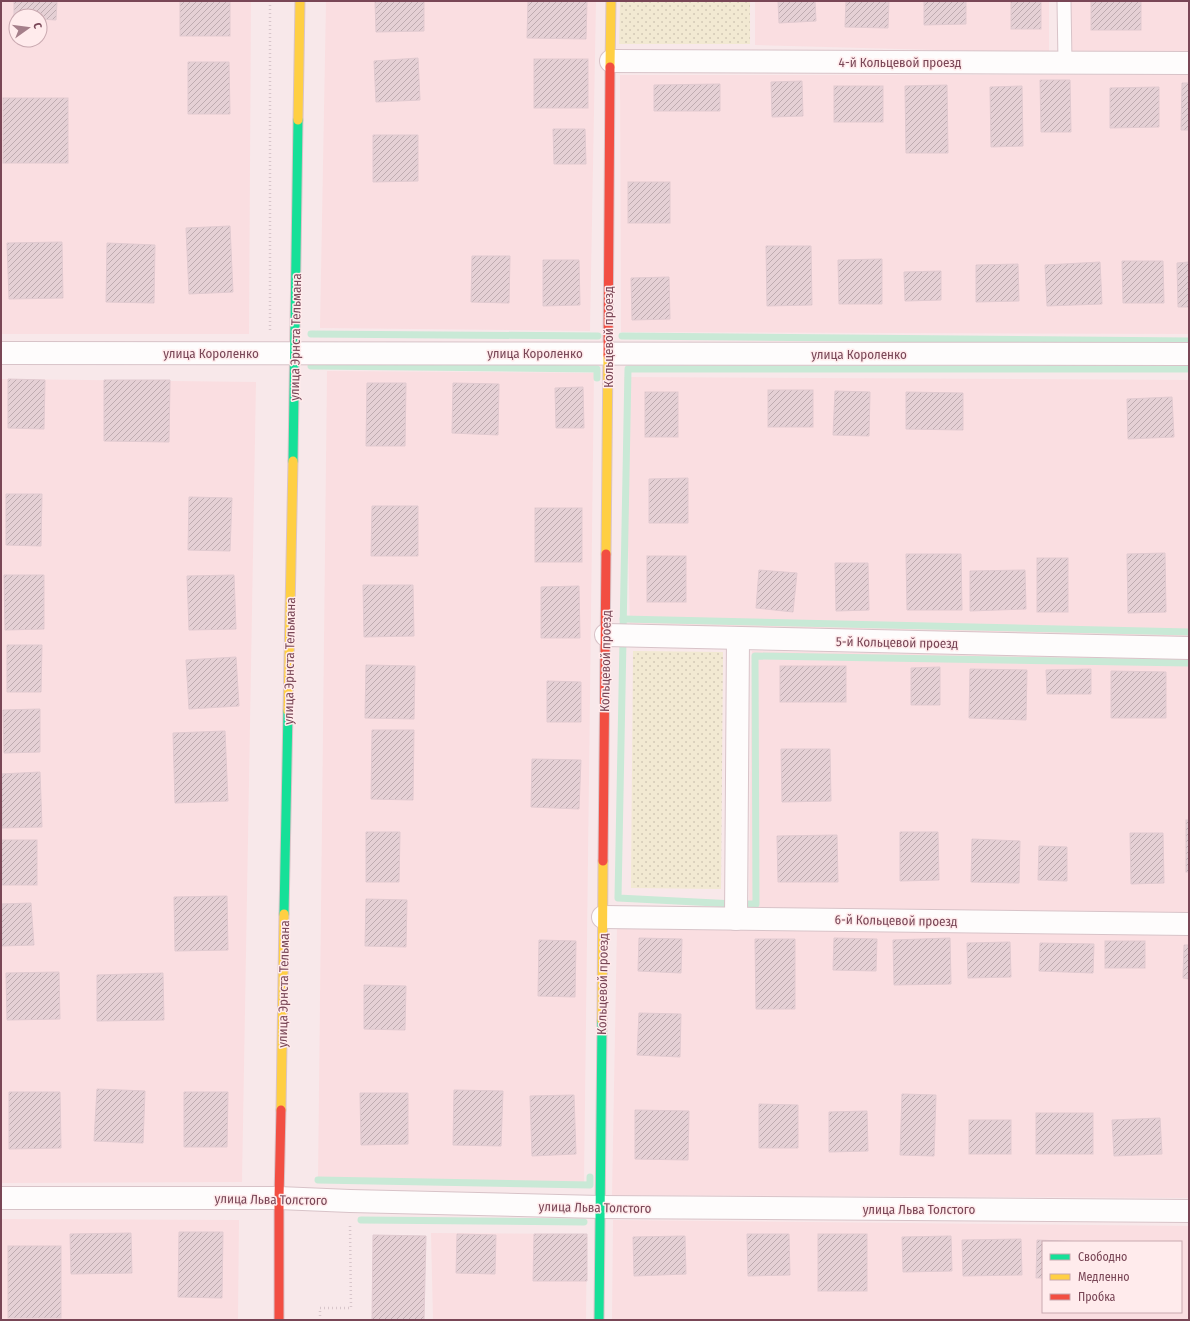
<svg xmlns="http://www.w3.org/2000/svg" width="1190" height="1321" font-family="'Fira Sans Condensed',sans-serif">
<defs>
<pattern id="green-dots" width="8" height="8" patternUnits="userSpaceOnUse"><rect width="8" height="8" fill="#f2e9d2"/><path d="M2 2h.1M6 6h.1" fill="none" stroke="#d3c9b6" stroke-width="1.8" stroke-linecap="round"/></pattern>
<pattern id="building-hatch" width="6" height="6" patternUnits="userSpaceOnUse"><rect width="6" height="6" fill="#e5d0d5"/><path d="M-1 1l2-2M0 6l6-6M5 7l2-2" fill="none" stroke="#beabb0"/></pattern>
</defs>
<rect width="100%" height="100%" fill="#f8e8ea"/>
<!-- residential -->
<g fill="#fadee1" fill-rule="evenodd">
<path d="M1,1H251L249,334H1ZM16,16H40V40H16Z"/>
<path d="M326,1H596L590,331L320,328Z"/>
<path d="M755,1H1049V53L755,45Z"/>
<path d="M1070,1H1189V56H1071Z"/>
<path d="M620,75H1189V334L621,332Z"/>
<path d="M327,371L594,373L584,1184L318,1179Z"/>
<path d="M624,377L1189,380V637L630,627Z"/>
<path d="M1,379L256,382L242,1182L1,1183Z"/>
<path d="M752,651L1189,659V916L749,908Z"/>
<path d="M617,925L1189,936V1198L612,1195Z"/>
<path d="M1,1219L239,1220L238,1320H1Z"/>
<path d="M613,1220L1189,1226V1320H612ZM1043,1242H1181V1312H1043Z"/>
<path d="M431,1233L587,1234L586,1320H433Z"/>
</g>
<!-- green -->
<g fill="url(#green-dots)">
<path d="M620,1H750V44H619Z"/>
<path d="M633,651L723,652L721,889L631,888Z"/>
</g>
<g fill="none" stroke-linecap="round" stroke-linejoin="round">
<!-- stream -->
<g stroke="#c9e9d6" stroke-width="7">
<path d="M311,334L598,336"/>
<path d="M622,336L1189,341"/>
<path d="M311,366L597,369V378"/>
<path d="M623,619L1189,632"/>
<path d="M623,633L628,369H1189"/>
<path d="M623,640L618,898L735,904"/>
<path d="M739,904H756L755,656L1189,663"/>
<path d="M318,1180L590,1185V1177"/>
<path d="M361,1220L584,1222"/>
</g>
</g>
<!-- building -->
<g fill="url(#building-hatch)" stroke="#e1cad0">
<path d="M14,1H57L56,20L40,19V16H16V19H14Z"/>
<rect x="180" y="1" width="50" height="35"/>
<path d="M375,1H424V31L376,32Z"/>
<path d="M528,1H587L586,39L527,38Z"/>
<path d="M778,1H815L816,21L779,23Z"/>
<path d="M846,1H889L888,28L845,27Z"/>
<path d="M924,1H966V24L924,25Z"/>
<rect x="1011" y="1" width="30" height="28"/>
<rect x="1091" y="1" width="50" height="29"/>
<path d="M418,58L420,100L376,102L374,61Z"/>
<rect x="534" y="59" width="54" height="49"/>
<path d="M188,62H229L230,114H188Z"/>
<path d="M1040,80H1070L1071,132H1041Z"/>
<path d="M802,81L803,116L772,117L771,82Z"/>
<path d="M1182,83H1189V130H1181Z"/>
<path d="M720,84V111H654V85Z"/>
<path d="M947,85L948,153H906L905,86Z"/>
<rect x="834" y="86" width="49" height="36"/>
<path d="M1022,86L1023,146L991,147L990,87Z"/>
<path d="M1159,87V127L1110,128V88Z"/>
<rect x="3" y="98" width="65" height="65"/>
<path d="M553,129H585L586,164H554Z"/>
<path d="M373,135H418V181L373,182Z"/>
<rect x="628" y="182" width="42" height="41"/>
<path d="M230,226L233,292L189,294L186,228Z"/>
<path d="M62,242L63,298L9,299L7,243Z"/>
<path d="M107,243L155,245L154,303L106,302Z"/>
<path d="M766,246H811L812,305L767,306Z"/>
<path d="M472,256H510L509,303L471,302Z"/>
<path d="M882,259V304H839L838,260Z"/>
<path d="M543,260H579L580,305L543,306Z"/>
<path d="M1122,261H1163L1164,303H1123Z"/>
<path d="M1100,262L1102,304L1047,306L1045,265Z"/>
<path d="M1189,262V307H1178L1177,263Z"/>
<path d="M1018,264L1019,301L976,302V265Z"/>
<path d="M941,271V300L905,301L904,272Z"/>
<path d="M669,277L670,319L632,320L631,278Z"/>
<path d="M8,379L45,380L44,429L8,428Z"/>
<path d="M104,380H170L169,442L104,441Z"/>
<path d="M367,383H406L405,446H366Z"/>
<path d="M453,383L499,384L498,435L452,433Z"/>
<path d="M583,387L584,428H556L555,388Z"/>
<rect x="768" y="390" width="45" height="37"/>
<path d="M835,391L870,392L869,436L833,435Z"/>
<rect x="645" y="392" width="33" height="45"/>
<path d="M906,392L963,393V430L906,429Z"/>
<path d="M1172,397L1174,437L1128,439L1127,399Z"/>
<path d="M688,478V523H649V479Z"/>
<path d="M6,494H42L41,546L6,545Z"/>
<path d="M189,497L232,498L230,551L188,550Z"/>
<path d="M372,506H418V556H371Z"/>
<rect x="535" y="508" width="47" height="54"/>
<path d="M1165,553L1166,612L1128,613L1127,554Z"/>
<path d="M906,554H961L962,610H907Z"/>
<rect x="647" y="556" width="39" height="46"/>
<rect x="1037" y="558" width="31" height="54"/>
<path d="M835,563H868L869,610L836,611Z"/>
<path d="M759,570L797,573L793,612L756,608Z"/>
<path d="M1025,570L1026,609L970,611V571Z"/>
<path d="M4,575H44V629L5,630Z"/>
<path d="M234,575L236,629L189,630L187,576Z"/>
<path d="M363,585H413L414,636L364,637Z"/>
<path d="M579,586L580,638H541V587Z"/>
<path d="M7,645H42L41,692H7Z"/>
<path d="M236,657L239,706L189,709L186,660Z"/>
<path d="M366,665L415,666L414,719L365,718Z"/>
<rect x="780" y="666" width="66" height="36"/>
<path d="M940,667V705H911V668Z"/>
<path d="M970,669L1027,670L1026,720L969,718Z"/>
<path d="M1091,669V694H1047L1046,670Z"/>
<path d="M1111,671L1166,672V718H1111Z"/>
<path d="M547,681L581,682V722H547Z"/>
<path d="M40,709V752L4,753L3,710Z"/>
<path d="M372,730H414L413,800L371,799Z"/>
<path d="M225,731L228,801L175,803L173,733Z"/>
<path d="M781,749H830L831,801L782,802Z"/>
<path d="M532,759L581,760L579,809L531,807Z"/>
<path d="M40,772L42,827L2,828L1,774Z"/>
<rect x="1186" y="820" width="3" height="52"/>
<path d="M366,832H400L399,882H366Z"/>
<path d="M900,832H938L939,880L900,881Z"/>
<path d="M1130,833H1163L1164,883L1131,884Z"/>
<path d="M837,835L838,882H778L777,836Z"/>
<path d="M972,839L1020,841L1019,883L971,882Z"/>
<rect x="1" y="840" width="36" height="45"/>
<path d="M1039,846L1067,847V881L1038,880Z"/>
<path d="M227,896L228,950L175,951L174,897Z"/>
<path d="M366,899L407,900L406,947L365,946Z"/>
<path d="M31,903L34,945L1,946V904Z"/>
<path d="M639,938L682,939L681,973L638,971Z"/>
<path d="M834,938L877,939L876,971L833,970Z"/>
<path d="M950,938L951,984L894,985L893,940Z"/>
<path d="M755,939H795V1009H756Z"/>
<path d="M539,940L576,941L575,997L538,996Z"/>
<rect x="1105" y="941" width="40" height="27"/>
<path d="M1010,942L1011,977L968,978L967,943Z"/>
<path d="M1040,943L1094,944L1093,973L1039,971Z"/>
<path d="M1184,945H1189V979L1183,978Z"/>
<path d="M59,972L60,1019L7,1020L6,973Z"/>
<path d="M163,973L164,1020L97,1021V975Z"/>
<path d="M364,985L406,986L405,1030L364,1029Z"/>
<path d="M639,1013L681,1014L680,1057L637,1055Z"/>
<path d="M97,1089L145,1091L143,1143L94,1141Z"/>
<path d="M454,1090L503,1091L501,1146L453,1145Z"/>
<path d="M9,1092H60L61,1148L9,1149Z"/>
<path d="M184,1092H228L227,1147H184Z"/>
<path d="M360,1093H408V1144L361,1145Z"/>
<path d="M902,1094L936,1095L934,1156L900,1155Z"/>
<path d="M574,1095L576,1154L532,1156L530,1096Z"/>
<path d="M759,1104L798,1105V1148H759Z"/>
<path d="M635,1110L689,1111L688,1160L635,1159Z"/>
<path d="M867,1111L868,1151L829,1152V1112Z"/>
<rect x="1036" y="1113" width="57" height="41"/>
<path d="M1160,1118L1162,1154L1114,1156L1112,1120Z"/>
<rect x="969" y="1120" width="42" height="34"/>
<path d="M179,1232H223L222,1298L178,1297Z"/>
<path d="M131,1233L132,1273L71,1274L70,1234Z"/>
<path d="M457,1234L496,1235L495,1274L456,1273Z"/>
<path d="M534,1234H587V1281H533Z"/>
<path d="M747,1234H789L790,1275L748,1276Z"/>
<rect x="818" y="1234" width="49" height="57"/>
<path d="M373,1235L426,1236L424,1320H372Z"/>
<path d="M685,1236L686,1274L634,1276L633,1237Z"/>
<path d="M951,1236L952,1271L903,1272L902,1237Z"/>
<path d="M1021,1239L1022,1275L963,1276L962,1240Z"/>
<path d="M1037,1240L1087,1242H1043V1278H1036Z"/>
<rect x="8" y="1246" width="53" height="72"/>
</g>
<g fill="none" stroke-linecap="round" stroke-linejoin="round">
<defs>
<path id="lane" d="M1064,1L1065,62"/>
<g id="street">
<path d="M611,61L1189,63"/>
<path d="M1,353L1189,354"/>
<path d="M606,635L1189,648"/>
<path d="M603,917L1189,924"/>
<path d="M736,919L738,638"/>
<path d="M1,1198H279L350,1201L600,1207L1189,1211"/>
</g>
<g id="fast">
<path d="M293,461L298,120"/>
<path d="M284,914L288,711"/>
<path d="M599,1320L602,1021"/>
</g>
<g id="slow">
<path d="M610,67L611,1"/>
<path d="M298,120L300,1"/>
<path d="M606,554L608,355"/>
<path d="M288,711L293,461"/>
<path d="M602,1021L603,861"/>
<path d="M281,1110L284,914"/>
</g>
<g id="jam">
<path d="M608,355L610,67"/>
<path d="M603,861L606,554"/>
<path d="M279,1320V1198L281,1110"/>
</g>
</defs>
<!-- lane casing -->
<use href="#lane" stroke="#d8c3c8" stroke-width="15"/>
<!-- street casing -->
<use href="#street" stroke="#d8c3c8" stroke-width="24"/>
<!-- fast casing -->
<use href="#fast" stroke="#d9c4c8" stroke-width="11"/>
<!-- slow casing -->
<use href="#slow" stroke="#d9c4c8" stroke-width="11"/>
<!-- jam casing -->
<use href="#jam" stroke="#d9c4c8" stroke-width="11"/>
<!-- path -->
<g stroke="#d8c6cb" stroke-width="2.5" stroke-dasharray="1 3" stroke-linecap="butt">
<path d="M270,330V1"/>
<path d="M320,1320V1308H351L350,1224"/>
</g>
<!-- lane -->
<use href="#lane" stroke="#fefcfc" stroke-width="13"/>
<!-- street -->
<use href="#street" stroke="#fefcfc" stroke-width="22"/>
<!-- fast -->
<use href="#fast" stroke="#16e098" stroke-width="9"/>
<!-- slow -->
<use href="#slow" stroke="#ffcf43" stroke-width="9"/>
<!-- jam -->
<use href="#jam" stroke="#f24e42" stroke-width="9"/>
</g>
<g text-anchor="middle" stroke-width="3" stroke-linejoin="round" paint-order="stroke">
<!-- street labels -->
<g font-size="13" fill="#794656" stroke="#ffebec">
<text x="900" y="67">4-й Кольцевой проезд</text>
<text transform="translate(295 337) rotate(-89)" y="5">улица Эрнста Тельмана</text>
<text transform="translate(608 337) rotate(-90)" y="5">Кольцевой проезд</text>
<text x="211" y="358">улица Короленко</text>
<text x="535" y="358">улица Короленко</text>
<text x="859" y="359">улица Короленко</text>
<text transform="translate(897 642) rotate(1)" y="5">5-й Кольцевой проезд</text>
<text transform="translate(289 661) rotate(-89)" y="5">улица Эрнста Тельмана</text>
<text transform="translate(605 661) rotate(-89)" y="5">Кольцевой проезд</text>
<text transform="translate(896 920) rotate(1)" y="5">6-й Кольцевой проезд</text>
<text transform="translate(283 984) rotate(-89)" y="5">улица Эрнста Тельмана</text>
<text transform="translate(602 984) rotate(-89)" y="5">Кольцевой проезд</text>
<text transform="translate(271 1199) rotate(1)" y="5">улица Льва Толстого</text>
<text transform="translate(595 1207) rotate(1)" y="5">улица Льва Толстого</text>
<text x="919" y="1214">улица Льва Толстого</text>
</g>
</g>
<!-- border -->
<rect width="1190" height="1321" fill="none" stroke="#794656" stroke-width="4"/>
<!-- legend -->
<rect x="1042" y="1241" width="140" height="72" fill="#ffebec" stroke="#c9a9b0"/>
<rect x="1050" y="1254" width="20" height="6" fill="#16e098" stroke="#c9a9b0"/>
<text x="1078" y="1261" font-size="12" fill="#794656">Свободно</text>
<rect x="1050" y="1274" width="20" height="6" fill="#ffcf43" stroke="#c9a9b0"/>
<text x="1078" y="1281" font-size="12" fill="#794656">Медленно</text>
<rect x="1050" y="1294" width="20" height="6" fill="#f24e42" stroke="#c9a9b0"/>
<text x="1078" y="1301" font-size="12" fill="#794656">Пробка</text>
<!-- north arrow -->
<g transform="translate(28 28) rotate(76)"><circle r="19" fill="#ffebec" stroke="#c9a9b0"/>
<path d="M0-3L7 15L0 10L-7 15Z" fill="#a57f8a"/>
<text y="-6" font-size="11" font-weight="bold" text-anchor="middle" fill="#794656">С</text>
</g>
</svg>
